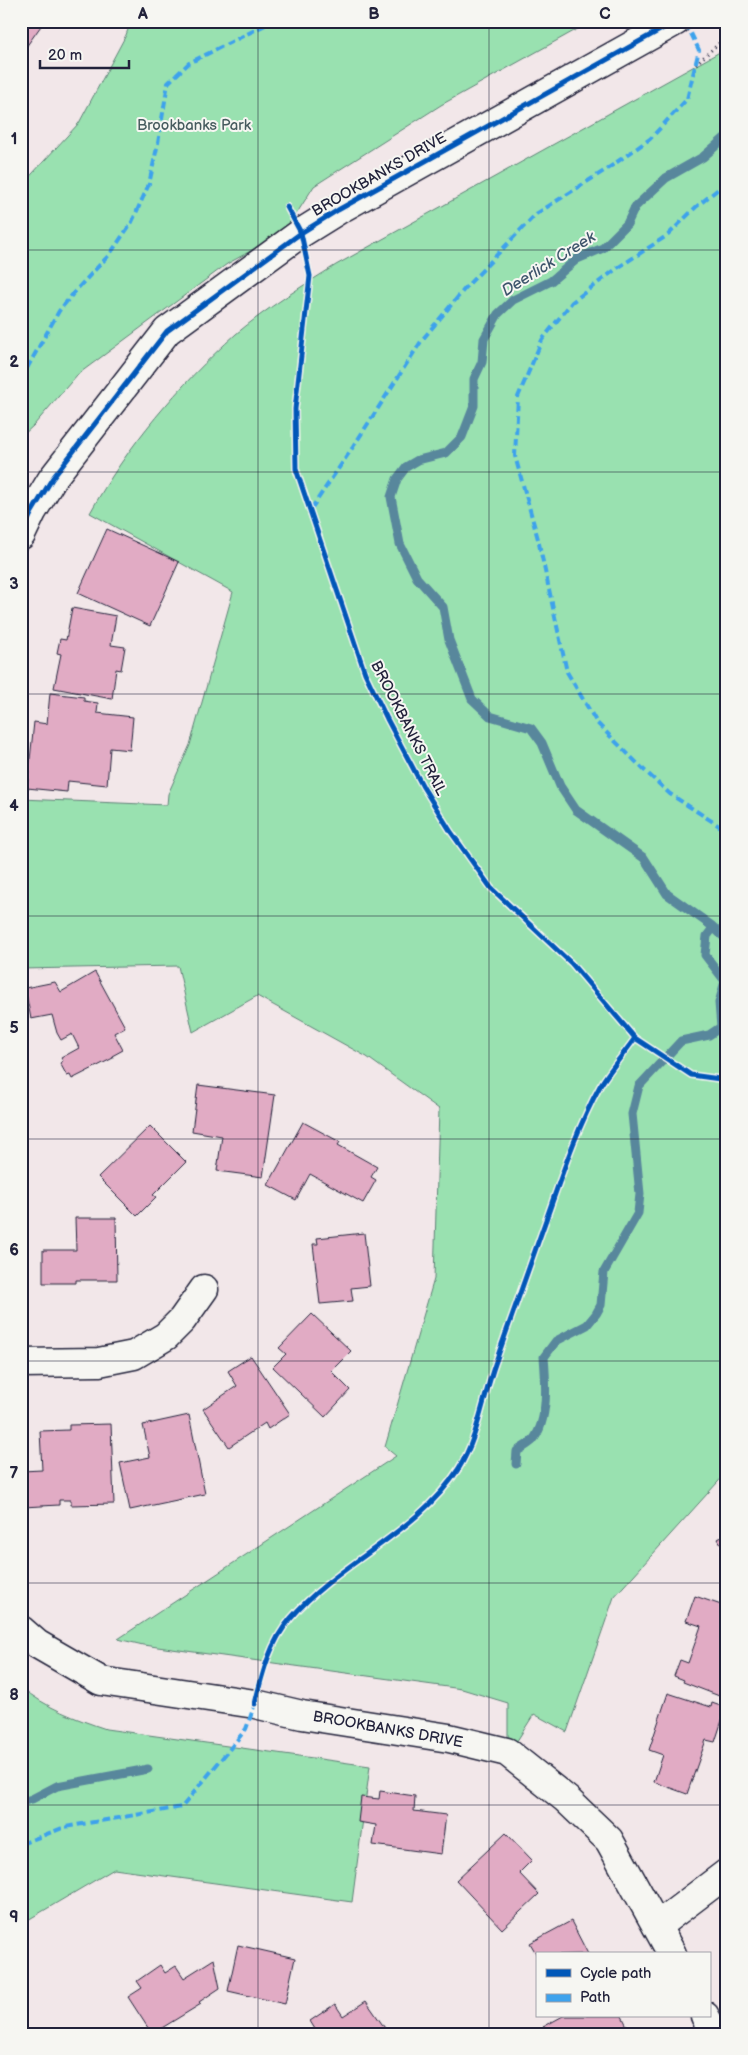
<svg xmlns="http://www.w3.org/2000/svg" width="748" height="2055" font-family="'Balsamiq Sans',sans-serif">
<rect width="100%" height="100%" fill="#f2e7e9"/>
<filter id="ink" filterUnits="userSpaceOnUse"><feTurbulence type="fractalNoise" baseFrequency=".02" numOctaves="2"/><feDisplacementMap in="SourceGraphic" scale="10" xChannelSelector="R" yChannelSelector="G"/><feConvolveMatrix kernelMatrix="1 2 1 2 8 2 1 2 1" color-interpolation-filters="sRGB"/></filter>
<g filter="url(#ink)">
<!-- green -->
<g fill="#99e1b0" stroke="#5e8276">
<path d="M131,21H592L441,105L314,186L285,232L227,264L77,375L34,425L21,437V186L79,123L126,35Z"/>
<path d="M727,48V1472L614,1597L567,1732L534,1714L508,1755V1703L462,1689L143,1645L118,1639L396,1456L385,1447L434,1279L439,1109L367,1057L257,996L193,1032L178,966L21,969V799L167,805L168,794L190,745L233,592L90,513C127,446 179,385 236,334C267,308 302,286 336,265Z"/>
<path d="M21,1687C46,1708 76,1719 106,1729L370,1766L352,1902L114,1869L21,1924Z"/>
</g>
<g fill="none" stroke-linecap="round" stroke-linejoin="round">
<!-- stream -->
<g stroke="#59879c" stroke-width="9">
<path d="M727,136L703,157L666,178L635,207L627,224L603,248L577,259L551,281L513,300L498,314L484,339L482,362L474,379V406L462,437L446,453L418,460L406,467L397,479L391,497L400,544L417,578L443,607L449,640L472,699L490,716L531,728L542,743L560,786L576,810L644,858L667,894L712,926L727,940"/>
<path d="M516,1464L517,1451C522,1448 529,1444 533,1440C549,1420 546,1381 544,1357L556,1341L587,1325L596,1314L601,1305L604,1272L638,1213L640,1194L632,1114L639,1086L681,1041L709,1035L721,1027L719,1003L725,981L705,955L707,936L713,928"/>
<path d="M21,1802L32,1799L57,1786L148,1769"/>
</g>
</g>
<!-- building -->
<g fill="#e1abc4" stroke="#22223b">
<path d="M21,21H40L43,23L21,54Z"/>
<path d="M107,529L179,562L150,626L78,593Z"/>
<path d="M72,608L116,616L111,645L125,647L121,670L116,669L112,699L54,688L61,654L57,653L60,639L66,640Z"/>
<path d="M50,693L84,697V701L98,703L97,713L133,717L130,750L110,748L107,785L68,781L67,792L27,788L34,722L47,724Z"/>
<path d="M95,972L125,1027L114,1033L123,1050L112,1056L113,1058L72,1079L70,1075L67,1076L60,1063L63,1061L61,1058L79,1048L72,1034L61,1040L57,1033L52,1015L31,1019L25,988L55,982L61,992Z"/>
<path d="M198,1085L275,1095L263,1177L217,1171L222,1136L192,1131Z"/>
<path d="M303,1122L340,1142L338,1145L377,1167L371,1177L376,1180L363,1203L310,1174L296,1200L268,1185Z"/>
<path d="M150,1126L186,1162L153,1195L156,1197L137,1216L98,1177Z"/>
<path d="M75,1218H116L117,1280H76V1283H43V1250H76Z"/>
<path d="M364,1233L370,1286L351,1288L353,1301L320,1304L313,1244H318L317,1238Z"/>
<path d="M312,1314L351,1351L331,1371L350,1390L325,1417L273,1367L286,1354L279,1348Z"/>
<path d="M251,1356L290,1414L268,1429L265,1423L229,1447L203,1409L237,1386L228,1371Z"/>
<path d="M189,1415L205,1494L130,1510L120,1463L150,1457L143,1425Z"/>
<path d="M111,1424L114,1504L71,1505V1500H59V1505L23,1507L22,1471L42,1470L40,1431L69,1430V1425Z"/>
<path d="M727,1534V1554L718,1539Z"/>
<path d="M695,1596L727,1607V1699L683,1682L684,1680L674,1676L680,1660L688,1663L701,1626L686,1621Z"/>
<path d="M668,1693L711,1707L712,1703L726,1708L715,1742L706,1740L687,1794L654,1782L663,1755L649,1750Z"/>
<path d="M380,1791L415,1796L414,1811L446,1815L441,1854L373,1845L376,1825L358,1822L361,1797L379,1799Z"/>
<path d="M506,1833L532,1860L519,1873L539,1894L502,1929L456,1880Z"/>
<path d="M571,1921L588,1954L537,1955L530,1943Z"/>
<path d="M238,1945L295,1958L285,2004L228,1991Z"/>
<path d="M214,1959L220,1988L199,2002L201,2004L152,2034L128,1997L142,1988L137,1981L160,1965L165,1973L176,1966L184,1978Z"/>
<path d="M366,2001L389,2034H333L329,2028L318,2034L310,2021L335,2004L343,2016Z"/>
<path d="M563,2016H622L631,2034H547L543,2027Z"/>
</g>
<g fill="none" stroke-linecap="round" stroke-linejoin="round">
<defs>
<g id="minor">
<path d="M21,1363L99,1362L134,1355L166,1336L182,1320L204,1289"/>
<path d="M657,1926L727,1873"/>
</g>
<g id="tertiary">
<path d="M21,535L32,512L52,479L167,331L301,233L338,210L676,21"/>
<path d="M21,1630L37,1644L101,1681L255,1704L302,1715L449,1738L507,1752L566,1799L609,1840L672,1954"/>
<path d="M705,2016L715,2034"/>
</g>
</defs>
<!-- minor casing -->
<use href="#minor" stroke="#22223b" stroke-width="31"/>
<!-- tertiary casing -->
<use href="#tertiary" stroke="#22223b" stroke-width="31"/>
<!-- path -->
<path stroke="#22223b" stroke-width="3" stroke-dasharray="1 4" stroke-linecap="butt" d="M696,64L727,36"/>
<!-- minor -->
<use href="#minor" stroke="#f6f6f2" stroke-width="28"/>
<!-- tertiary -->
<use href="#tertiary" stroke="#f6f6f2" stroke-width="28"/>
<!-- quiet -->
<g stroke="#3ea2ec" stroke-width="4" stroke-dasharray="8 4" stroke-linecap="butt">
<path d="M727,182L696,207L668,235L619,267L572,302L542,340L518,397L515,456L538,539L567,672L597,723L644,770L670,794L727,831"/>
<path d="M21,379L59,311L76,290L110,254L132,222L149,184L158,143L168,83L189,63L273,21"/>
<path d="M311,509L353,447L422,340L467,286L536,214L604,171L650,139L687,99L699,50L685,21"/>
<path d="M21,1844L65,1827L182,1807L246,1729L255,1704"/>
</g>
<defs>
<g id="cycleway">
<path d="M287,207L301,233L310,276L295,409L296,469L365,673L387,719L423,787L451,832L491,888L571,963L635,1038L691,1075L727,1080"/>
<path d="M21,535L32,512L52,479L167,331L301,233L338,210L676,21"/>
<path d="M255,1704C262,1674 270,1642 291,1618C340,1561 418,1533 459,1468C478,1437 483,1398 495,1364C513,1314 530,1264 548,1214C563,1171 578,1126 600,1086C610,1069 624,1054 635,1038"/>
</g>
</defs>
<!-- cycleway casing -->
<use href="#cycleway" stroke="#f6f6f2" stroke-width="8"/>
<!-- cycleway -->
<use href="#cycleway" stroke="#0057b8" stroke-width="5"/>
</g>
</g>
<!-- grid -->
<path fill="none" stroke="#22223b" stroke-width="1" stroke-opacity="0.55" d="M258,21V2034M489,21V2034M21,250H727M21,472H727M21,694H727M21,916H727M21,1139H727M21,1361H727M21,1583H727M21,1805H727"/>
<g text-anchor="middle" stroke-width="4" stroke-linejoin="round" paint-order="stroke">
<!-- park labels -->
<g font-size="15" fill="#465b5e" stroke="#f6f6f2">
<text x="194" y="130">Brookbanks Park</text>
</g>
<!-- street labels -->
<g font-size="15" fill="#22223b" stroke="#f6f6f2">
<text transform="translate(379 174) rotate(-30)" y="5">BROOKBANKS DRIVE</text>
<text transform="translate(409 728) rotate(63)" y="5">BROOKBANKS TRAIL</text>
<text transform="translate(388 1729) rotate(10)" y="5">BROOKBANKS DRIVE</text>
</g>
<!-- water labels -->
<g font-size="16" font-style="italic" fill="#3d546b" stroke="#f6f6f2">
<text transform="translate(548 263) rotate(-32)" y="6">Deerlick Creek</text>
</g>
</g>
<!-- margin -->
<rect width="748" height="2055" fill="none" stroke="#f6f6f2" stroke-width="55"/>
<!-- legend -->
<rect x="536" y="1952" width="175" height="65" fill="#f6f6f2" stroke="#a1a1a9"/>
<rect x="546" y="1969" width="25" height="8" fill="#0057b8" stroke="#a1a1a9"/>
<text x="580" y="1978" font-size="15" fill="#22223b">Cycle path</text>
<rect x="546" y="1994" width="25" height="8" fill="#3ea2ec" stroke="#a1a1a9"/>
<text x="580" y="2002" font-size="15" fill="#22223b">Path</text>
<!-- scale -->
<path d="M40 60v8h89v-8" fill="none" stroke="#22223b" stroke-width="2.5"/>
<text x="48" y="60" font-size="15" fill="#22223b" stroke="#f6f6f2" stroke-width="4" paint-order="stroke">20 m</text>
<rect x="28" y="28" width="692" height="2000" fill="none" stroke="#22223b" stroke-width="2"/>
<g font-size="16" text-anchor="middle" font-weight="bold" fill="#22223b">
<text x="143" y="19">A</text>
<text x="374" y="19">B</text>
<text x="605" y="19">C</text>
<text x="14" y="144">1</text>
<text x="14" y="367">2</text>
<text x="14" y="589">3</text>
<text x="14" y="811">4</text>
<text x="14" y="1033">5</text>
<text x="14" y="1255">6</text>
<text x="14" y="1478">7</text>
<text x="14" y="1700">8</text>
<text x="14" y="1922">9</text>
</g>
</svg>
